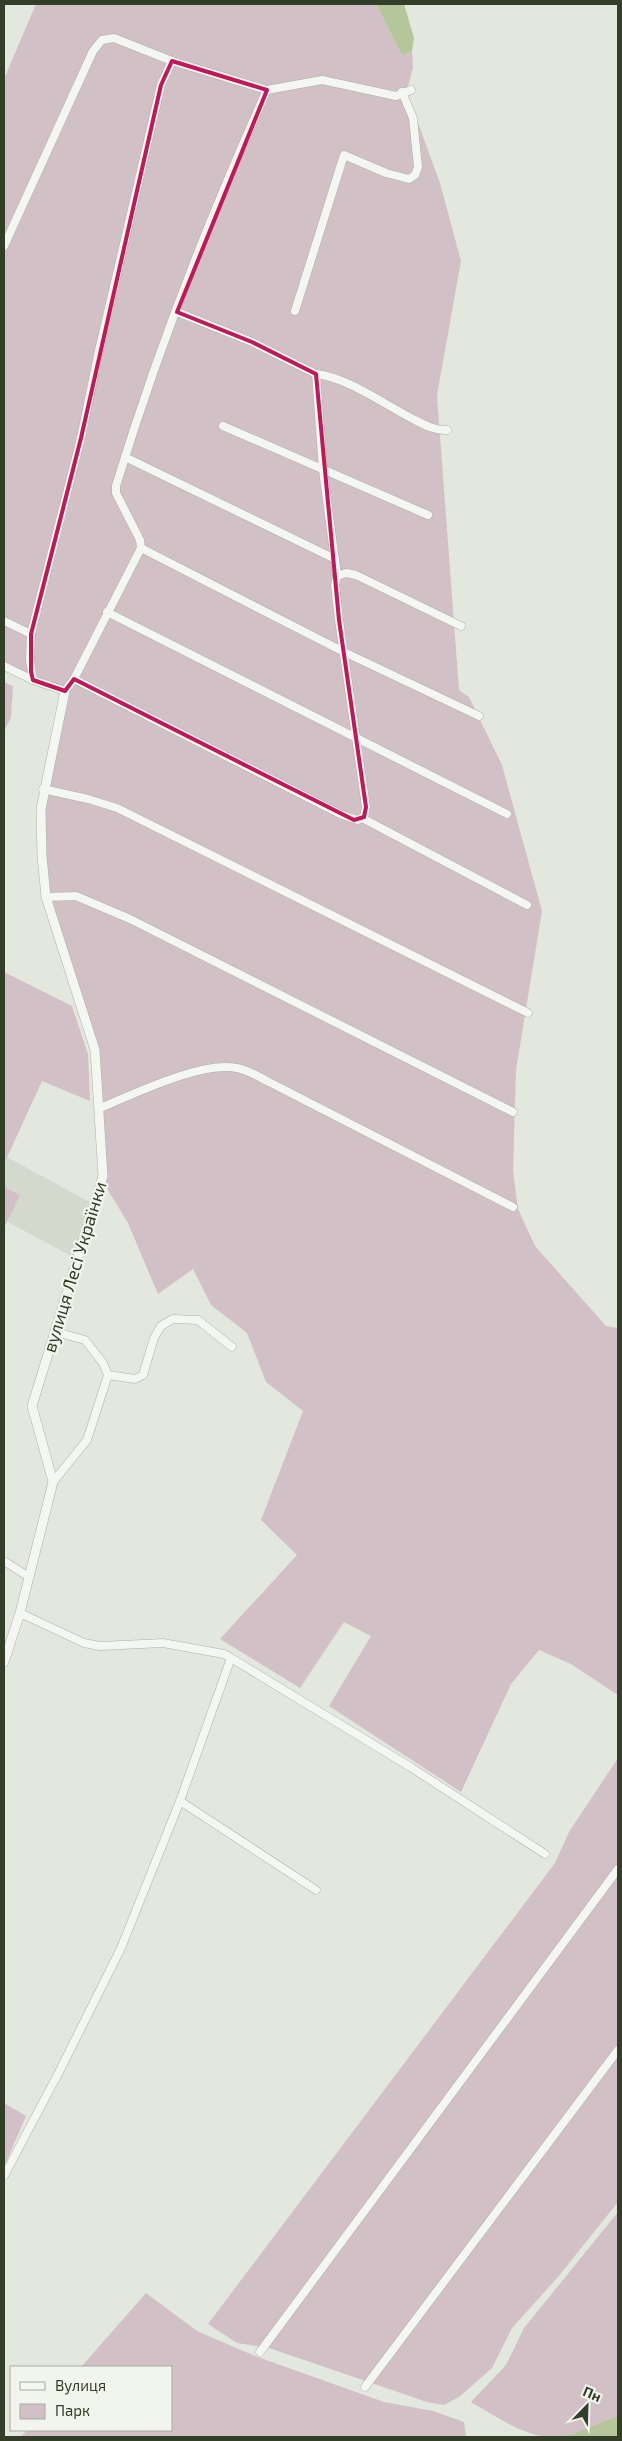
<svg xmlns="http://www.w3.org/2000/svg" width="622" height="2441" font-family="'Exo 2',sans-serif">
<rect width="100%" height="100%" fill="#e3e8df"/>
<!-- built -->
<path fill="#d3d9cd" d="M7,1157L93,1204L73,1257L6,1221L19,1196L4,1187V1164Z"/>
<!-- green -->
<g fill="#d1c0c6">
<path d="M36,4H376L402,56L412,51L413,68L408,86L400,92L407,93L440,183L461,261L437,395L459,690L469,697L502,765L542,911L516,1070L513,1171L518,1209L535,1246L606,1326L618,1328V1695L571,1664L539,1650L511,1684L461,1792L329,1706L371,1636L344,1622L300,1688L220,1639L297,1555L261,1520L303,1411L266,1382L247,1333L211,1305L193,1269L158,1294L128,1223L106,1187L98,1063L47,882L43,802L71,688L4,670V79Z"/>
<path d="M4,682L13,686L11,717L4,732Z"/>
<path d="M4,972L72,1006L88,1054L90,1101L42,1081L4,1164Z"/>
<path d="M4,1187L20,1195L4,1228Z"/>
<path d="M618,1758V2202L558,2277L512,2328L492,2368L459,2397L444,2405L427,2402L269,2348L237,2343L208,2324L555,1863L569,1832Z"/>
<path d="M4,2103L26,2116L4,2167Z"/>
<path d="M618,2212V2416C599,2424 577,2436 556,2437C526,2439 496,2416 471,2402L506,2365L524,2328Z"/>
<path d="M146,2293L197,2331L255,2356L384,2402L433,2411L464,2422L466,2437H21L27,2430H171V2367H81Z"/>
</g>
<!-- water -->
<g fill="#b5c79a">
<path d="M376,4H404L414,38L412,51L402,56Z"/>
<path d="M618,2416V2437H557L573,2434Z"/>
</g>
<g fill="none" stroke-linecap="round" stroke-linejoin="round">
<defs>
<g id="minor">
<path d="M4,246L93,51L102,40L114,38L172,61L267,90"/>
<path d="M295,311L344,155L386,173L409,179L415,175L418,167L413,118L402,92"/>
<path d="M177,312L252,342L316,374"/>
<path d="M223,426L428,515"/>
<path d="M125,457L335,559"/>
<path d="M141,548L344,652L479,716"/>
<path d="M337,576L323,470L316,374C346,377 384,404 411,418C423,424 434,431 447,430"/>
<path d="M107,612L507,814"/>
<path d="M4,621L31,634L81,438L98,355L161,85L172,61"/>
<path d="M31,634L30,660L33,680"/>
<path d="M4,666L33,680L65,691L74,679L138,554L141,548L140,540L116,493V486C157,352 209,218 267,90L322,80L396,96L411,90"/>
<path d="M74,679L342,815L358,820L364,817L366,807L339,620L335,585L337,576L346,573L356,575L461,626"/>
<path d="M43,789L88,799L117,808L528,1013"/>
<path d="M362,818L527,905"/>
<path d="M46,897L76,896L130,919L513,1112"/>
<path d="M100,1108C134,1094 201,1061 237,1068C248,1070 259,1077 269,1082L513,1207"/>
<path d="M108,1375L135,1379L143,1375L154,1338L161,1326L173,1319L198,1320L232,1347"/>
<path d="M53,1482L87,1440L108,1375L103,1363L85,1340L56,1332"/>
<path d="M4,1561L29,1577"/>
<path d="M231,1658L412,1768L545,1854"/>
<path d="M180,1801L316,1890"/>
<path d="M4,2176L59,2072L121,1948L180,1801L231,1658L224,1654L163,1643L100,1646L84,1643L20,1613"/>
<path d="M260,2352L618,1869"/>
<path d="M365,2387L618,2050"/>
</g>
<path id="tertiary" d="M4,1662L20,1613L53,1482L32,1406L103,1176L95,1050L46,897L42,856L41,809L65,691"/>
</defs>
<!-- minor casing -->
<use href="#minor" stroke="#abb2a4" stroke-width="9"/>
<!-- tertiary casing -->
<use href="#tertiary" stroke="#abb2a4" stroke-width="10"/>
<!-- minor -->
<use href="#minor" stroke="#f3f6f1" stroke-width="8"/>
<!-- tertiary -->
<use href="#tertiary" stroke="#f3f6f1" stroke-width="9"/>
</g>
<!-- marked area -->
<path fill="none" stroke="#c2185b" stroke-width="4" stroke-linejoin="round" d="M172,61L267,90L177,312L252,342L316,374L339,620L366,807L364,817L354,820L74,679L65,691L33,680L31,672V634L81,438L161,85Z"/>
<g text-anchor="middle" stroke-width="4.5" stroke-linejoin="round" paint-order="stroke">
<!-- street labels -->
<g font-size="18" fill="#333e28" stroke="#f2f5ee">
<text transform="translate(75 1267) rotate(-73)" y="6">вулиця Лесі Українки</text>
</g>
</g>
<!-- border -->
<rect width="622" height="2441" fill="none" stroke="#333e28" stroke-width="10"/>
<!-- legend -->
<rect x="10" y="2366" width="162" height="65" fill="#f2f5ee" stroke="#a6ac9f"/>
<rect x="20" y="2382" width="25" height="8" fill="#f3f6f1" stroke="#a6ac9f"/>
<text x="55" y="2391" font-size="15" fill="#333e28">Вулиця</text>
<rect x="20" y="2404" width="25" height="15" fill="#d1c0c6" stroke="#a6ac9f"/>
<text x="55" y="2416" font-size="15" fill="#333e28">Парк</text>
<!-- north arrow -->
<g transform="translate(587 2406) rotate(23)" stroke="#f2f5ee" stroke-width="4" paint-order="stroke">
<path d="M0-4L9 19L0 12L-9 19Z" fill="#333e28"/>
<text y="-8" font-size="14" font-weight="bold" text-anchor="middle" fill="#333e28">Пн</text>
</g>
</svg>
